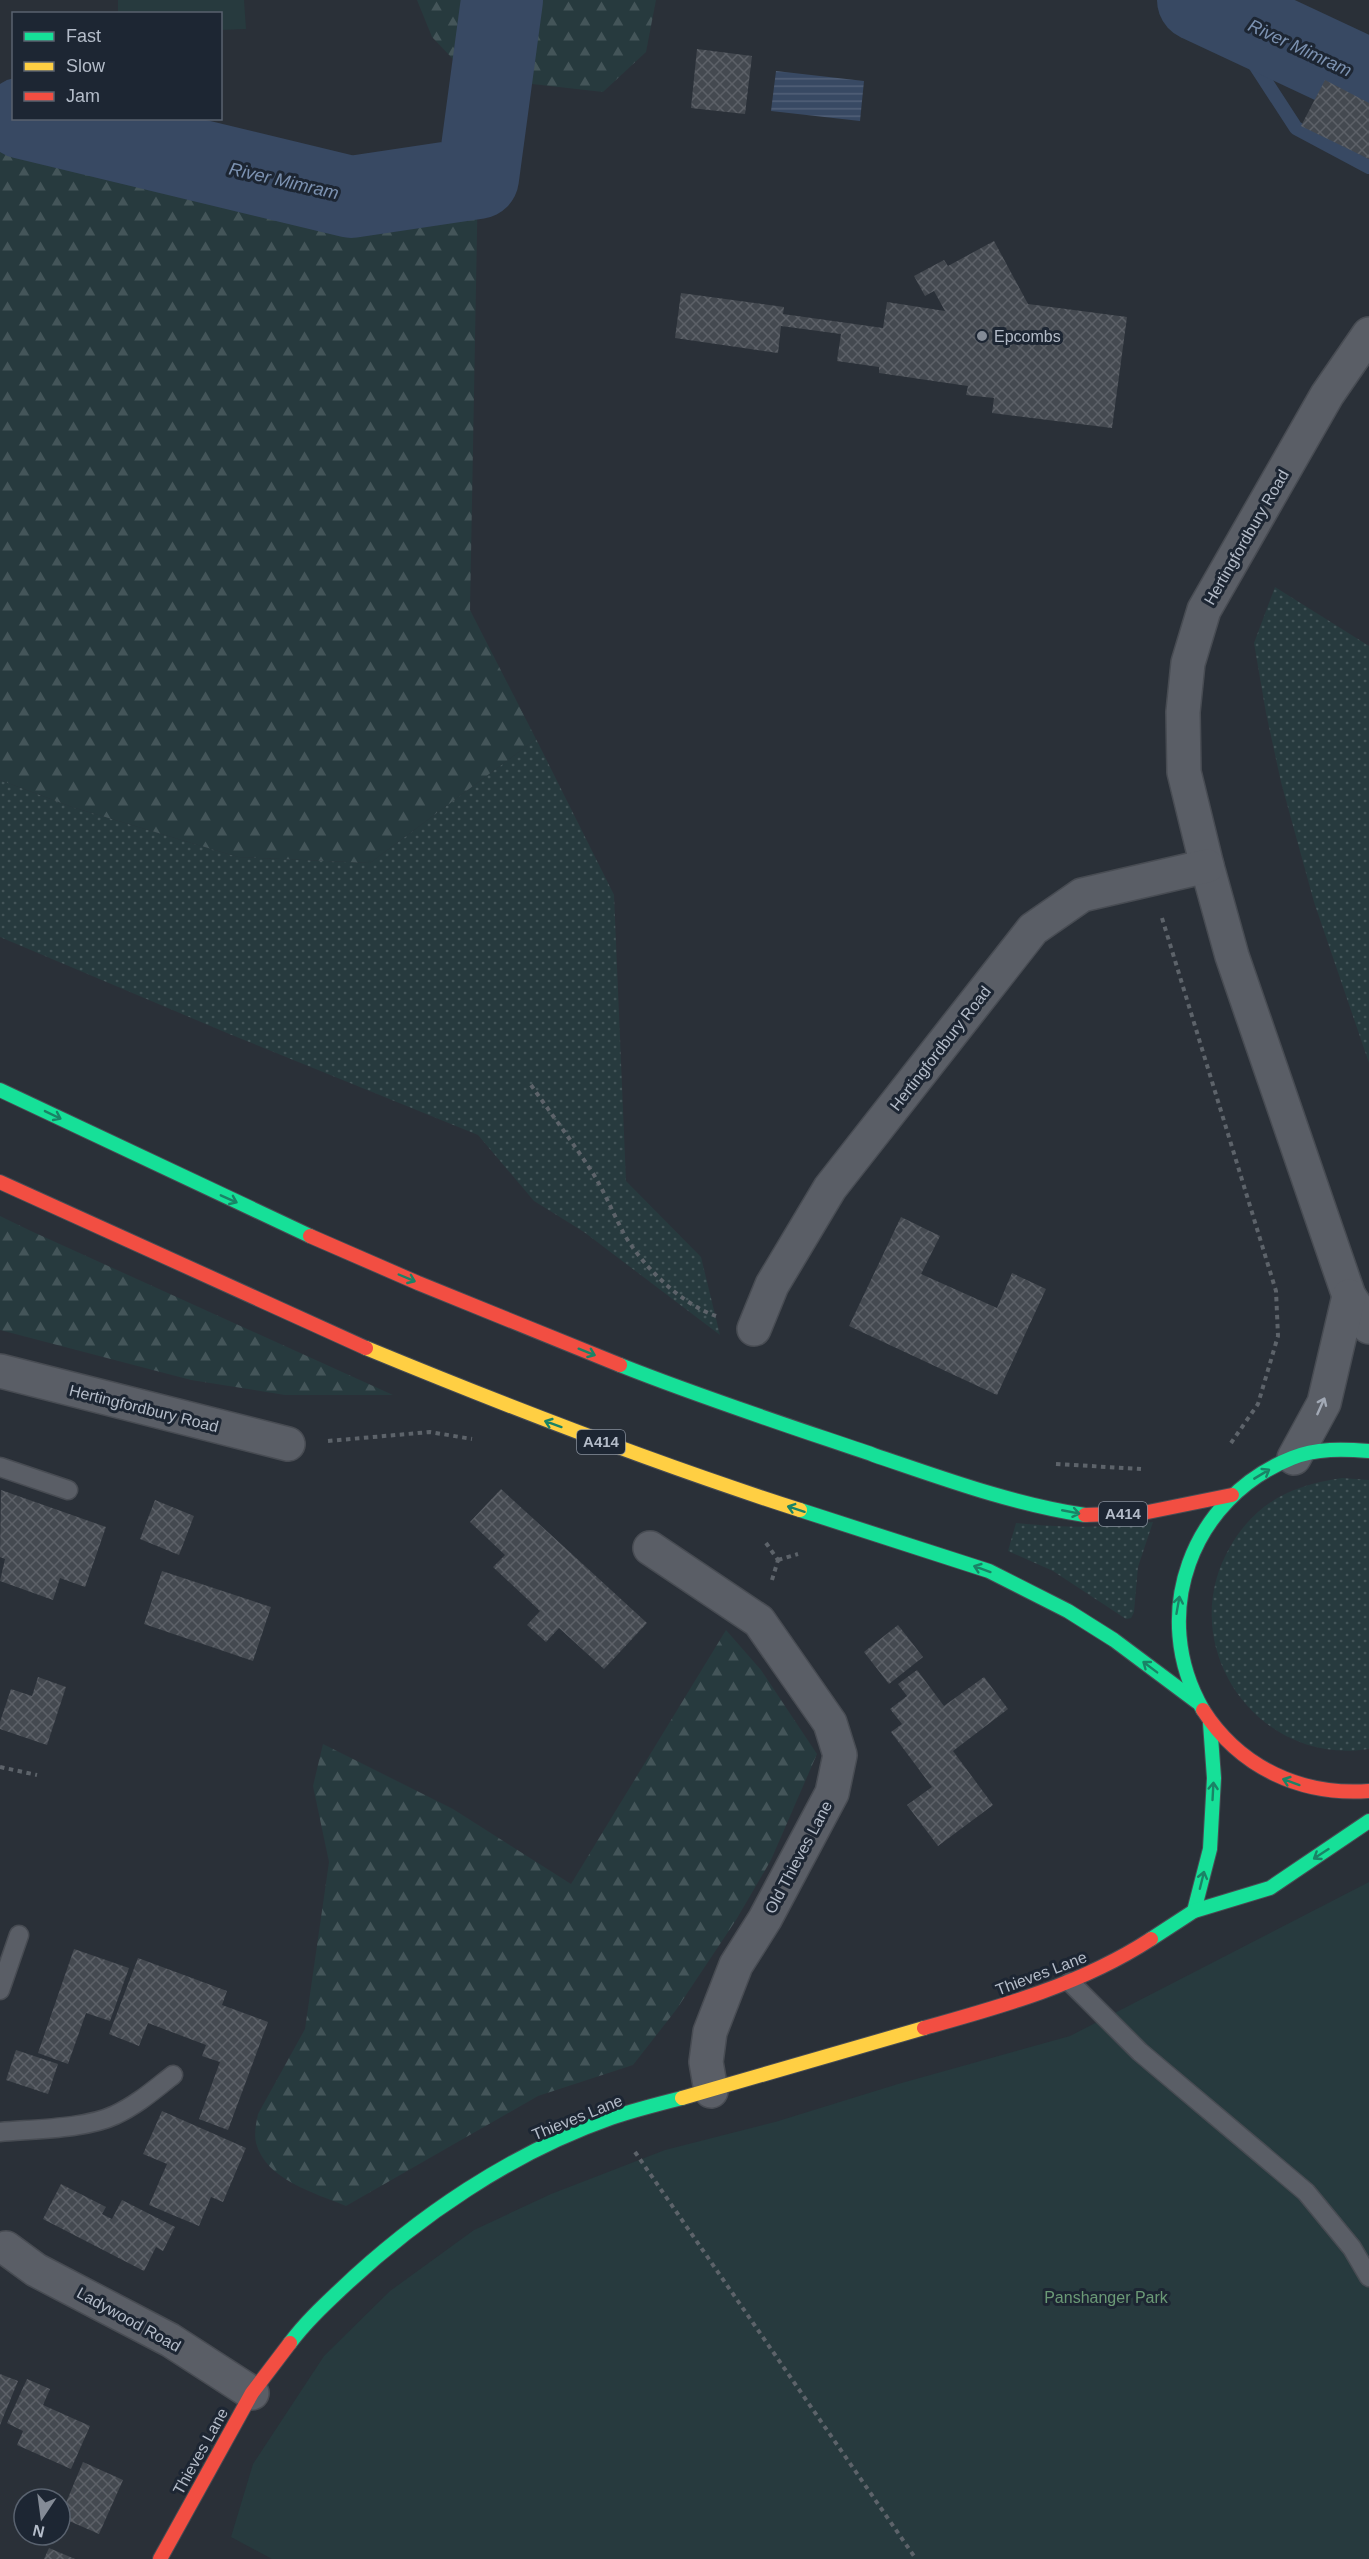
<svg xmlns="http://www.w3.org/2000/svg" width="1369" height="2559" font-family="Helvetica,sans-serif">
<defs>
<pattern id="grass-dots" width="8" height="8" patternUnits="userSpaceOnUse" patternTransform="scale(1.5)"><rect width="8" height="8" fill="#273a3e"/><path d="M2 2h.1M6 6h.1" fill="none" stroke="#445559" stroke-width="1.8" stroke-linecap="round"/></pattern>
<pattern id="forest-firs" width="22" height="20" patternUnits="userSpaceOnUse" patternTransform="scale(1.5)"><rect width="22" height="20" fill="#273a3e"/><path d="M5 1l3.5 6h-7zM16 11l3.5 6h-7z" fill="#445559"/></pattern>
<pattern id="water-rules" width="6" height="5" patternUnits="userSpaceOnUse" patternTransform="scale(1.5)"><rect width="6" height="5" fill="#384963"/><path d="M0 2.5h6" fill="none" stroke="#526178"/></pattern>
<pattern id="building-cross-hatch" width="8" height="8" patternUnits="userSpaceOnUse" patternTransform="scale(1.5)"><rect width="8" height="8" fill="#444950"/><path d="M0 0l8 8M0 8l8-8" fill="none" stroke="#5d6168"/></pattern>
</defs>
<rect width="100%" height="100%" fill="#2a3038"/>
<!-- grass -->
<g fill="url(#grass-dots)">
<path d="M1275,587L1369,646V1063L1314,902L1281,782L1266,713L1254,643Z"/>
<path d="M536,739L614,895L626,1181L701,1257L720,1335L584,1232L534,1201L478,1135L227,1033L0,937V780L72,807L238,857L370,863Z"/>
<path d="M1342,1478L1369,1480V1749C1257,1767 1173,1645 1230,1547C1242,1525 1262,1505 1285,1494C1304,1485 1322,1481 1342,1478Z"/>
<path d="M1153,1522L1138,1567L1134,1612L1131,1618L1126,1619L1053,1571L1008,1551L1016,1523C1067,1528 1103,1528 1153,1522Z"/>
</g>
<!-- forest -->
<g fill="url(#forest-firs)">
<path d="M417,0H656L646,52L603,92L470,77L432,37Z"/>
<path d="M0,113L13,116L14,118L23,119L351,197L478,178L470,610L536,739L370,863L238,857L72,807L0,780Z"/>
<path d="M0,1216L31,1231L393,1395H285L191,1380L0,1330Z"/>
<path d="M726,1630L761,1670L817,1754L771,1860L736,1920L676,2010L633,2065L538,2096L346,2206C315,2193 266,2180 256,2143C254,2134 256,2123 258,2114L305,2029L329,1862L313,1786L323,1744L453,1809L571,1884Z"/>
</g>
<!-- park -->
<g fill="#273a3e">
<path d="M118,0H244L246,29L221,30L220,14L118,13Z"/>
<path d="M1369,1882V2559H272L231,2537L253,2464L324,2356L390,2291L474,2230L551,2194L665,2150L775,2122L898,2084L1070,2036Z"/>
</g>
<!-- water -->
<path fill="url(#water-rules)" d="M776,71L864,81L860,121L771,111Z"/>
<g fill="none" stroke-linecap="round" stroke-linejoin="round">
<!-- stream -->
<path stroke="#384963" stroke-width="14" d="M1218,8L1296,128L1369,167"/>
<!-- river -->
<g stroke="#384963" stroke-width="82">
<path d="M1198,0L1369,80"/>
<path d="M23,118L351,197L478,178L502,0"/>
</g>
</g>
<!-- building -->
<g fill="url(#building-cross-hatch)">
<path d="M697,49L752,56L745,114L691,108Z"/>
<path d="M1325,80L1369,103V159L1301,126Z"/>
<path d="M994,241L1028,304L1127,317L1112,428L992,413L994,398L966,395L968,386L879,373V367L837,361L841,334L781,326L778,353L675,338L681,293L784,307L783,314L883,328L887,302L945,311L934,291L925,296L914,276L944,260L948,266Z"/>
<path d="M901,1217L940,1236L921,1274L997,1308L1012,1273L1046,1289L997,1395L849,1326Z"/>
<path d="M501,1489L647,1623L604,1669L559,1628L546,1642L527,1625L540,1611L493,1567L505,1555L470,1522Z"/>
<path d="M1,1490L106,1527L85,1587L60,1578L53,1600L0,1581L5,1559L0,1557Z"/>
<path d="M155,1500L194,1516L179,1555L140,1539Z"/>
<path d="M162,1571L271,1607L253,1661L144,1624Z"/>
<path d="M898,1625L923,1657L889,1684L864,1652Z"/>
<path d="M917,1670L944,1706L984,1677L1008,1709L953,1751L993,1805L938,1846L907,1805L932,1787L891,1732L902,1724L890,1709L907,1696L898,1684Z"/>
<path d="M38,1677L66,1687L47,1745L0,1729V1722L11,1689L32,1696Z"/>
<path d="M74,1949L129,1968L110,2021L86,2013L68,2064L38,2053Z"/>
<path d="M138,1958L227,1991L222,2005L268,2022L228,2130L199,2119L220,2062L202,2056L206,2045L148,2023L139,2046L109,2034Z"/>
<path d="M16,2050L58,2064L48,2094L6,2080Z"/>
<path d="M162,2111L246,2148L223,2202L211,2197L199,2226L149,2205L167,2164L143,2154Z"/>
<path d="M61,2184L106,2207L102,2214L112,2219L122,2200L175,2227L163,2251L156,2247L144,2271L43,2219Z"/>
<path d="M0,2374L18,2381L0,2425Z"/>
<path d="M27,2379L50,2389L43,2405L90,2426L71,2469L17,2445L23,2431L7,2423Z"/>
<path d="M83,2462L123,2480L99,2534L60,2517Z"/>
<path d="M49,2548L75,2559H44Z"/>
</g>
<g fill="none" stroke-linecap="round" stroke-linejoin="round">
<defs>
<g id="lane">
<path d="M0,1467L68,1490"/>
<path d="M1070,1982L1140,2052L1306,2192L1352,2248L1369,2277"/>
<path d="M0,1990L19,1935"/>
<path d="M0,2132C33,2129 86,2129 115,2115C137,2105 155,2089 173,2075"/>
</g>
<g id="street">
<path d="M1369,334L1327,395L1204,610L1188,663L1183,712L1184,772L1207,866L1232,956L1349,1296L1369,1327"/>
<path d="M754,1329L772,1285L830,1188L1033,929L1082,895L1207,866"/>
<path d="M0,1371L288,1444"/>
<path d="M1294,1458L1324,1403L1349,1296"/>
<path d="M650,1548L759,1621L830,1723L840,1755L832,1793L765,1919L736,1965L710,2032L706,2062L711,2091"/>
<path d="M6,2248L36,2270L170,2340L252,2393"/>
</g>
<g id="fast">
<path d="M0,1090L310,1236"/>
<path d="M620,1365C703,1398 789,1426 874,1455C942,1478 1012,1504 1085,1515"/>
<path d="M800,1510L989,1571L1068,1611L1114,1640L1197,1702"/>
<path d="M1203,1710C1148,1615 1191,1498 1292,1458C1316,1448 1344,1449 1369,1451"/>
<path d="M1194,1911L1210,1849L1214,1778L1210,1723"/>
<path d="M1151,1939L1194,1911L1270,1888L1369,1821"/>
<path d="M290,2343C305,2323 322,2307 340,2290C417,2217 511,2153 611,2118C634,2110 658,2104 682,2098"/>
</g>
<g id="slow">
<path d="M366,1348C509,1407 653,1463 800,1510"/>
<path d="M682,2098L924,2028"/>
</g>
<g id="jam">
<path d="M0,1182L366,1348"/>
<path d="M310,1236L418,1283L620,1365"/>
<path d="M1085,1515L1143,1513L1232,1495"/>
<path d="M1203,1710C1240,1768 1302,1796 1369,1791"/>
<path d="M924,2028C1003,2006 1082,1984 1151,1939"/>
<path d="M160,2559L252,2393L290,2343"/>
</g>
</defs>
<!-- lane casing -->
<use href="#lane" stroke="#484c53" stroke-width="21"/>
<!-- street casing -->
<use href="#street" stroke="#484c53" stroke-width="36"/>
<!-- fast casing -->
<use href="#fast" stroke="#484c53" stroke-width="16"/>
<!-- slow casing -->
<use href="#slow" stroke="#484c53" stroke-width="16"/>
<!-- jam casing -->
<use href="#jam" stroke="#484c53" stroke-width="16"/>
<!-- path -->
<g stroke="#5d636a" stroke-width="4" stroke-dasharray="4.5 4.5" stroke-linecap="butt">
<path d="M1162,918L1276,1291L1278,1336L1258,1404L1231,1443"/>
<path d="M531,1085C552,1115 574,1144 594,1175C605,1193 613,1213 623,1232C641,1265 681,1304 716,1316"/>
<path d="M328,1441L430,1432L472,1439"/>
<path d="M1056,1464L1141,1469"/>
<path d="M766,1543L778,1560"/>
<path d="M778,1560L798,1554"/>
<path d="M772,1580L778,1560"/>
<path d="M0,1767L37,1775"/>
<path d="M635,2152L916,2559"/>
</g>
<!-- lane -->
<use href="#lane" stroke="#5a5e66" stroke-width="18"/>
<!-- street -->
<use href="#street" stroke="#5a5e66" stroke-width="33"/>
<!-- fast -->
<use href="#fast" stroke="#16e098" stroke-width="14"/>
<!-- slow -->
<use href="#slow" stroke="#ffcf43" stroke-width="14"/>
<!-- jam -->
<use href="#jam" stroke="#f24e42" stroke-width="14"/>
</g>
<!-- one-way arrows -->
<defs><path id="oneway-shaft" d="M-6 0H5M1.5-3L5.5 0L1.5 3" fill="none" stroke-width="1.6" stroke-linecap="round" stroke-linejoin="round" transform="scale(1.5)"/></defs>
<g stroke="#1a8366">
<use href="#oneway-shaft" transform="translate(53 1115) rotate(26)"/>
<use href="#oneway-shaft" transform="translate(229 1199) rotate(24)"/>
<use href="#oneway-shaft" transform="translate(407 1278) rotate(23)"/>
<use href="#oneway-shaft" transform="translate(587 1352) rotate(22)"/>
<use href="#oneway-shaft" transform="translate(553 1424) rotate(-160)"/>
<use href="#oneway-shaft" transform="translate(1262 1474) rotate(-31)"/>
<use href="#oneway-shaft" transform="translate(796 1509) rotate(-162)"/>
<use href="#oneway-shaft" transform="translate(1071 1512) rotate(11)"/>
<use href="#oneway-shaft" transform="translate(982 1569) rotate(-160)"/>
<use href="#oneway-shaft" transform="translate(1178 1605) rotate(-80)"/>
<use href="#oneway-shaft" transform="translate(1150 1667) rotate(-143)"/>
<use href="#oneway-shaft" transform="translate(1291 1782) rotate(-160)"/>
<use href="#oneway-shaft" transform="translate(1213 1791) rotate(-87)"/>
<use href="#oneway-shaft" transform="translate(1321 1854) rotate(147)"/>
<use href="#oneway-shaft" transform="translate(1202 1880) rotate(-76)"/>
</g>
<use stroke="#a2a9b5" href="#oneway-shaft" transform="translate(1321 1406) rotate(-66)"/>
<!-- markers -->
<circle fill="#848b96" stroke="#1d2633" stroke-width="2" cx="982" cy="336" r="6"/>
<g text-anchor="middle" stroke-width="6" stroke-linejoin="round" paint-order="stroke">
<!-- shield labels -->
<g fill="#1d2633" stroke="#878f9c" stroke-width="1.5">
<rect x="577" y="1430" width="48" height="24" rx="4.5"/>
<rect x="1099" y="1502" width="48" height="24" rx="4.5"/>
</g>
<g font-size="15" font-weight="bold" fill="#b4bcc9">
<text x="601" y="1447">A414</text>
<text x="1123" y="1519">A414</text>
</g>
<!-- poi labels -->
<g font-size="16" fill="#b4bcc9" stroke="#1d2633" text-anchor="start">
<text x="994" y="342">Epcombs</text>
</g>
<!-- street labels -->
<g font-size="16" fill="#b4bcc9" stroke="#1d2633">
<text transform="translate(1246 537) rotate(-60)" y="6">Hertingfordbury Road</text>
<text transform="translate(940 1048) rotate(-52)" y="6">Hertingfordbury Road</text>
<text transform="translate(144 1408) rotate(14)" y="6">Hertingfordbury Road</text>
<text transform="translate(798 1857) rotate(-62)" y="6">Old Thieves Lane</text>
<text transform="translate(1041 1973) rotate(-21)" y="6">Thieves Lane</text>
<text transform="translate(577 2117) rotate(-22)" y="6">Thieves Lane</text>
<text transform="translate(129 2319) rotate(29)" y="6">Ladywood Road</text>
<text transform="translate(200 2451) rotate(-61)" y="6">Thieves Lane</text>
</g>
<!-- park labels -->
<g font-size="16" fill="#6b9a76" stroke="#1d2633">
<text x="1106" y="2303">Panshanger Park</text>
</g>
<!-- water labels -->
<g font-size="18" font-style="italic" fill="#7c92b1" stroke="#1d2633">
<text transform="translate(1300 48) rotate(25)" y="6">River Mimram</text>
<text transform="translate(284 181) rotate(13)" y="6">River Mimram</text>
</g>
</g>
<!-- legend -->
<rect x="12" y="12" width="210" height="108" fill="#1d2633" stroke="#59626f" stroke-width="1.5"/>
<rect x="24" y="32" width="30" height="9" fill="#16e098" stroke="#59626f" stroke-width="1.5"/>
<text x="66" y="42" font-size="18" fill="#b4bcc9">Fast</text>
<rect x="24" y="62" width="30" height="9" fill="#ffcf43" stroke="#59626f" stroke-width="1.5"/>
<text x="66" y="72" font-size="18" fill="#b4bcc9">Slow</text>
<rect x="24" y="92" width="30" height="9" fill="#f24e42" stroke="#59626f" stroke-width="1.5"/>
<text x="66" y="102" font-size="18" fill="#b4bcc9">Jam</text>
<!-- north arrow -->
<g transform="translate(42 2517) rotate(193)"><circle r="28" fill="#1d2633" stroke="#59626f" stroke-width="1.5"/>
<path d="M0-4.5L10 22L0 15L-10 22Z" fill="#848b96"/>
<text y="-9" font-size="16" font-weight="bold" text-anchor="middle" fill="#b4bcc9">N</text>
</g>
</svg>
